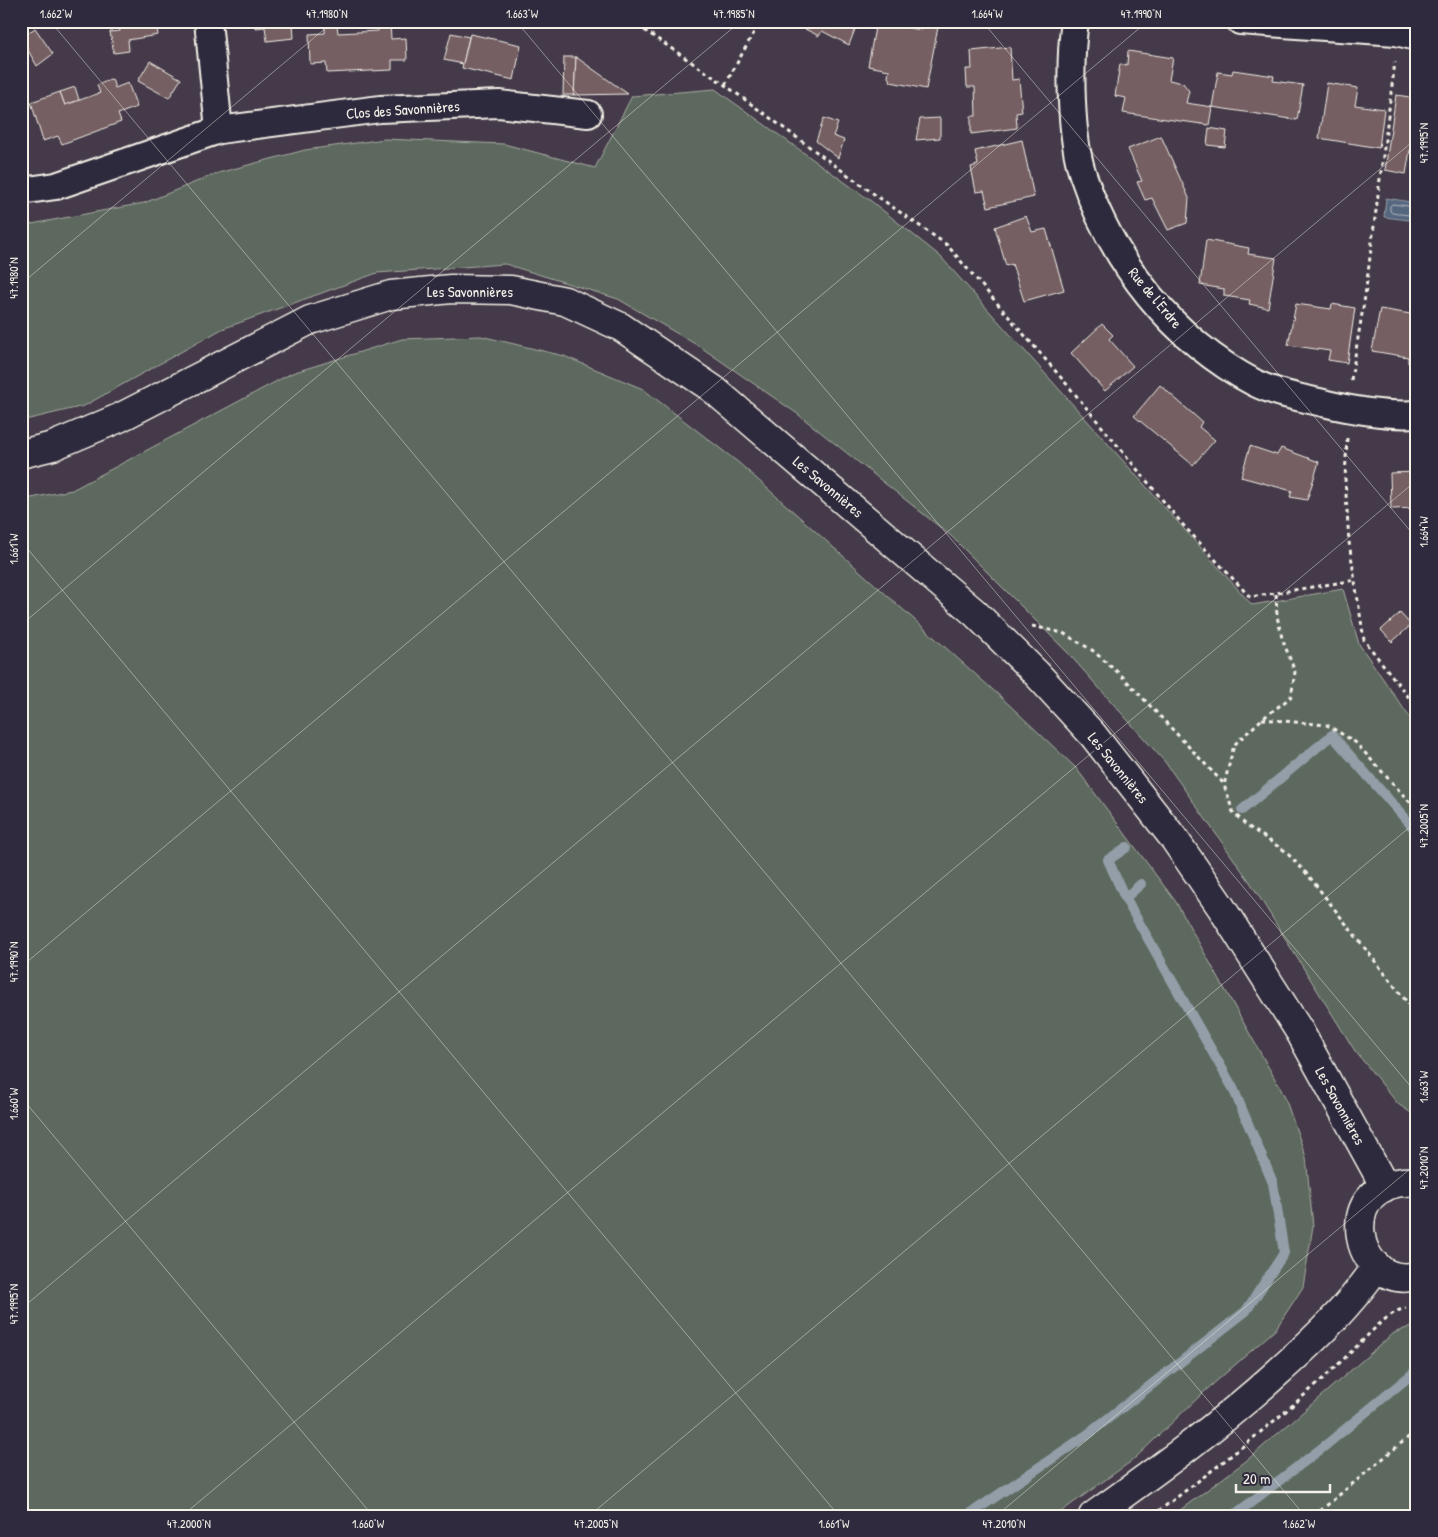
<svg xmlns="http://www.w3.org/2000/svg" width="1438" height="1537" font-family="'Patrick Hand',sans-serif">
<rect width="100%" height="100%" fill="#443a49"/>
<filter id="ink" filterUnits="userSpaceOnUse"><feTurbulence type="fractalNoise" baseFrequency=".02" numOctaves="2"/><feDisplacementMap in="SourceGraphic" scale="10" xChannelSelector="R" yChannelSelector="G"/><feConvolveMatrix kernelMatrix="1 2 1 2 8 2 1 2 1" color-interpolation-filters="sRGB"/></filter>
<g filter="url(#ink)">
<!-- green -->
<g fill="#5d695e" stroke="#a8ada3">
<path d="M715,89L871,201L940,256L1252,605L1343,589L1359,644L1417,728V1117L1398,1104L1355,1051L1250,882L1165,762L1067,652L951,536L799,415L702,348L618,299L505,264L377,273L222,329L84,406L21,421V226L144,203L218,173L305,150L385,139L504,144L595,168L632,96Z"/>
<path d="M481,336L564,356L643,389L739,463L1002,698L1076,768L1176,902L1284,1095L1306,1157L1313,1226L1303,1287L1275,1330L1204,1392L1133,1460L1055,1516H21V500L72,490L292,373L402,339Z"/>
<path d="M1417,1324V1516H1172L1246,1461L1394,1333Z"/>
</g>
<!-- water -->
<path fill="#54667f" stroke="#949ea9" d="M1386,198L1417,203V221L1384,217Z"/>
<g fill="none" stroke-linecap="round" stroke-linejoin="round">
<!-- shore -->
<path stroke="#b4b9be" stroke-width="1" d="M1417,207L1392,204L1390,206V211L1392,213L1417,216"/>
<!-- stream -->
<g stroke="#949ea9" stroke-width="10">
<path d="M1242,810L1332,735L1417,832"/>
<path d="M1125,898L1108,860L1127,847"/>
<path d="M967,1516L1087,1435L1246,1311L1284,1253L1273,1183L1233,1088L1125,898L1141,884"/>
<path d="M1233,1516L1326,1445L1417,1370"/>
</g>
</g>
<!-- building -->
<g fill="#755e64" stroke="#f4f1e8">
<path d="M119,21H156L158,35L128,40L129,51L114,53L110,32L120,31Z"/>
<path d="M255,21H302V22L293,23L294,38L267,41L265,27L255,28Z"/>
<path d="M803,21H858L849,45L822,31L819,36L805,29L808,24Z"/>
<path d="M876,22L921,30L922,24L938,27L926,89L891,82L888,77L889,70L868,66Z"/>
<path d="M378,23H390L391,39L406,38L407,60H392V70L327,73L326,63L310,64L309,34L325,33V25H337L338,33L378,31Z"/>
<path d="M35,28L53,54L37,66L21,38Z"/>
<path d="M451,33L469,37L463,64L444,60Z"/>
<path d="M470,34L521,45L514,80L462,68Z"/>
<path d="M1010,47L1012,80L1019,79L1022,112L1016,113L1017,128L971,134V116H976L975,87H967L966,69H972L971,51Z"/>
<path d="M1128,51L1173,58L1169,80L1183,83L1189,91L1186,103L1212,107L1209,125L1123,113L1126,98L1115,96L1120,64L1127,65Z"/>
<path d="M564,57H576L574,95H563Z"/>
<path d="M576,57L590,67L628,94L574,95Z"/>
<path d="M150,61L181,79L169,98L138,81Z"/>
<path d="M1233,70L1274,76L1273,81L1303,85L1297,120L1212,107L1218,72L1232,74Z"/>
<path d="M112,79L115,88L128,83L137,107L118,114L121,122L62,144L58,136L43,141L31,102L60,92L65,105L100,93L97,85Z"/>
<path d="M1327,83L1358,88L1355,105L1384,109L1379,148L1319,138Z"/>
<path d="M75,87L79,100L65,105L60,92Z"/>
<path d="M1396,95L1417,98V153L1415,151L1410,150L1406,174L1385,170Z"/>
<path d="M824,118L838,123L833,136L844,140L838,158L816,141Z"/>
<path d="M940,118V138L916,140L920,119Z"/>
<path d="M1209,128L1227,131L1225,147L1207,145Z"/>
<path d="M1161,136L1189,198L1187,223L1168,230L1152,198L1145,200L1137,182L1142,181L1128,149Z"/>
<path d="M1022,140L1034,197L988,207L984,191L976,192L971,167L978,165L975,151Z"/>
<path d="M1026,216L1032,232L1046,229L1064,290L1024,301L1012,264L1006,266L995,227Z"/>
<path d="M1206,240L1249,248L1248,254L1276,258L1268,308L1249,304L1250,300L1224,296V289L1200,285Z"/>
<path d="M1296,304L1331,309L1332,304L1355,308L1347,363L1328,360L1330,351L1288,345Z"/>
<path d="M1380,309L1417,315V365L1408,363V357L1372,351Z"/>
<path d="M1102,324L1113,335L1109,339L1133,366L1105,391L1071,353Z"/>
<path d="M1160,385L1202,422L1199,427L1215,440L1193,465L1134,416Z"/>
<path d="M1250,446L1277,455L1281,448L1319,462L1307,500L1290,497L1292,491L1241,477Z"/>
<path d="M1417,472V508L1391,509L1390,473Z"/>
<path d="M1400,613L1411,625L1392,642L1381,630Z"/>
</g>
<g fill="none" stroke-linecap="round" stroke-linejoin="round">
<defs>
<g id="street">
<path d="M208,21L219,130"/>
<path d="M1075,21C1069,61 1070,137 1083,175C1112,262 1173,340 1255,383C1277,394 1303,398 1327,404C1357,411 1386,416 1417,414"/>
<path d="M1240,21L1396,32L1417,37"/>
<path d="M21,191L56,186L219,130L380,109L499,104L588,114"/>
</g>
<g id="secondary">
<path d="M21,454L53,446L119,418L310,320L391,295L451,289L511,290L565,301L621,327L713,389L975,613L1036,673L1093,735L1175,840L1221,907L1300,1032L1378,1174L1383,1188"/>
<path d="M1417,1182C1332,1175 1351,1292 1417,1276"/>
<path d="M1093,1516C1156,1471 1219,1426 1276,1374C1313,1341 1349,1307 1377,1266"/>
</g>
</defs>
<!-- street casing -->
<use href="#street" stroke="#f4f1e8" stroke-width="30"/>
<!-- secondary casing -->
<use href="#secondary" stroke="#f4f1e8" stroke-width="31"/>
<!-- path -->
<g stroke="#f4f1e8" stroke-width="3" stroke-dasharray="4 4" stroke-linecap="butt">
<path d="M631,21L725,85L874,194L947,245L1070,388L1184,526L1250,597L1356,580"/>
<path d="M725,85L760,21"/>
<path d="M1351,380L1365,296L1395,62"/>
<path d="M1347,438L1345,479L1349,542L1364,640L1417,708"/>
<path d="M1276,594L1277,616L1282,638L1295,672L1291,697L1262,719L1234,745L1224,785L1233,812L1246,825L1285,851L1308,875L1410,1006L1417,1021"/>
<path d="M1032,626L1063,633L1092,650L1121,675L1224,784"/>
<path d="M1262,719L1327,725L1355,742L1417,810"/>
<path d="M1152,1516C1221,1464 1291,1411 1353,1350C1367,1337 1387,1312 1406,1308"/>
<path d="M1314,1516L1417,1430"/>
</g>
<!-- street -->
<use href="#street" stroke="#2f2a3d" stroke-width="26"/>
<!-- secondary -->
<use href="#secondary" stroke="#2f2a3d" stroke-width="28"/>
</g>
</g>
<!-- ticks -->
<path fill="none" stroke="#f4f1e8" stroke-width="1" stroke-opacity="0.45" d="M50,21L1305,1516M516,21L1417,1094M982,21L1417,539M21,284L334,21M21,541L839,1516M21,625L741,21M21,967L1148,21M21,1097L373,1516M21,1309L1417,138M182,1516L1417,480M589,1516L1417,821M996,1516L1417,1163M1403,1516L1417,1505"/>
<g text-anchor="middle" stroke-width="5" stroke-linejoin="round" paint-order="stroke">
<!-- street labels -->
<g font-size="15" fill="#f4f1e8" stroke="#2f2a3d">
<text transform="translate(403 110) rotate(-4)" y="5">Clos des Savonnières</text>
<text x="470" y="297">Les Savonnières</text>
<text transform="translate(1155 298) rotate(50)" y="5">Rue de l'Erdre</text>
<text transform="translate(828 487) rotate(40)" y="5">Les Savonnières</text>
<text transform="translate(1118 768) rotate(51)" y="5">Les Savonnières</text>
<text transform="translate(1340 1106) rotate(61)" y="5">Les Savonnières</text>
</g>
</g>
<!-- margin -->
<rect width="1438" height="1537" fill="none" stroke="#2f2a3d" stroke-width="55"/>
<!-- scale -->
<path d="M1236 1484v8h94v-8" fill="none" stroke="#f4f1e8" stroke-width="2.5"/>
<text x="1243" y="1484" font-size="15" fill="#f4f1e8" stroke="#2f2a3d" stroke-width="4" paint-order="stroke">20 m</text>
<rect x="28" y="28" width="1382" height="1482" fill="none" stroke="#f4f1e8" stroke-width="2"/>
<g font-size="12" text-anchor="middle" fill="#f4f1e8">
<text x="56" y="18">1.662°W</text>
<text x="327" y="18">47.1980°N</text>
<text x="522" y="18">1.663°W</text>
<text x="734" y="18">47.1985°N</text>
<text x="987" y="18">1.664°W</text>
<text x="1141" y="18">47.1990°N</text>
<text transform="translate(1424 143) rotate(-90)" y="4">47.1995°N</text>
<text transform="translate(14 278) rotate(-90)" y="4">47.1980°N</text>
<text transform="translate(1424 532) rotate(-90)" y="4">1.664°W</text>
<text transform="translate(14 549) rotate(-90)" y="4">1.661°W</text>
<text transform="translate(1424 826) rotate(-90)" y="4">47.2005°N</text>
<text transform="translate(14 962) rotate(-90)" y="4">47.1990°N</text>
<text transform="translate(1424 1087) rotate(-90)" y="4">1.663°W</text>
<text transform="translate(14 1104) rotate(-90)" y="4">1.660°W</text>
<text transform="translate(1424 1168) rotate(-90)" y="4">47.2010°N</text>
<text transform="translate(14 1304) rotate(-90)" y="4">47.1995°N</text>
<text x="189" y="1528">47.2000°N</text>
<text x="368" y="1528">1.660°W</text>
<text x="596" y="1528">47.2005°N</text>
<text x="834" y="1528">1.661°W</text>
<text x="1004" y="1528">47.2010°N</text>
<text x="1299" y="1528">1.662°W</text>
</g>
</svg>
